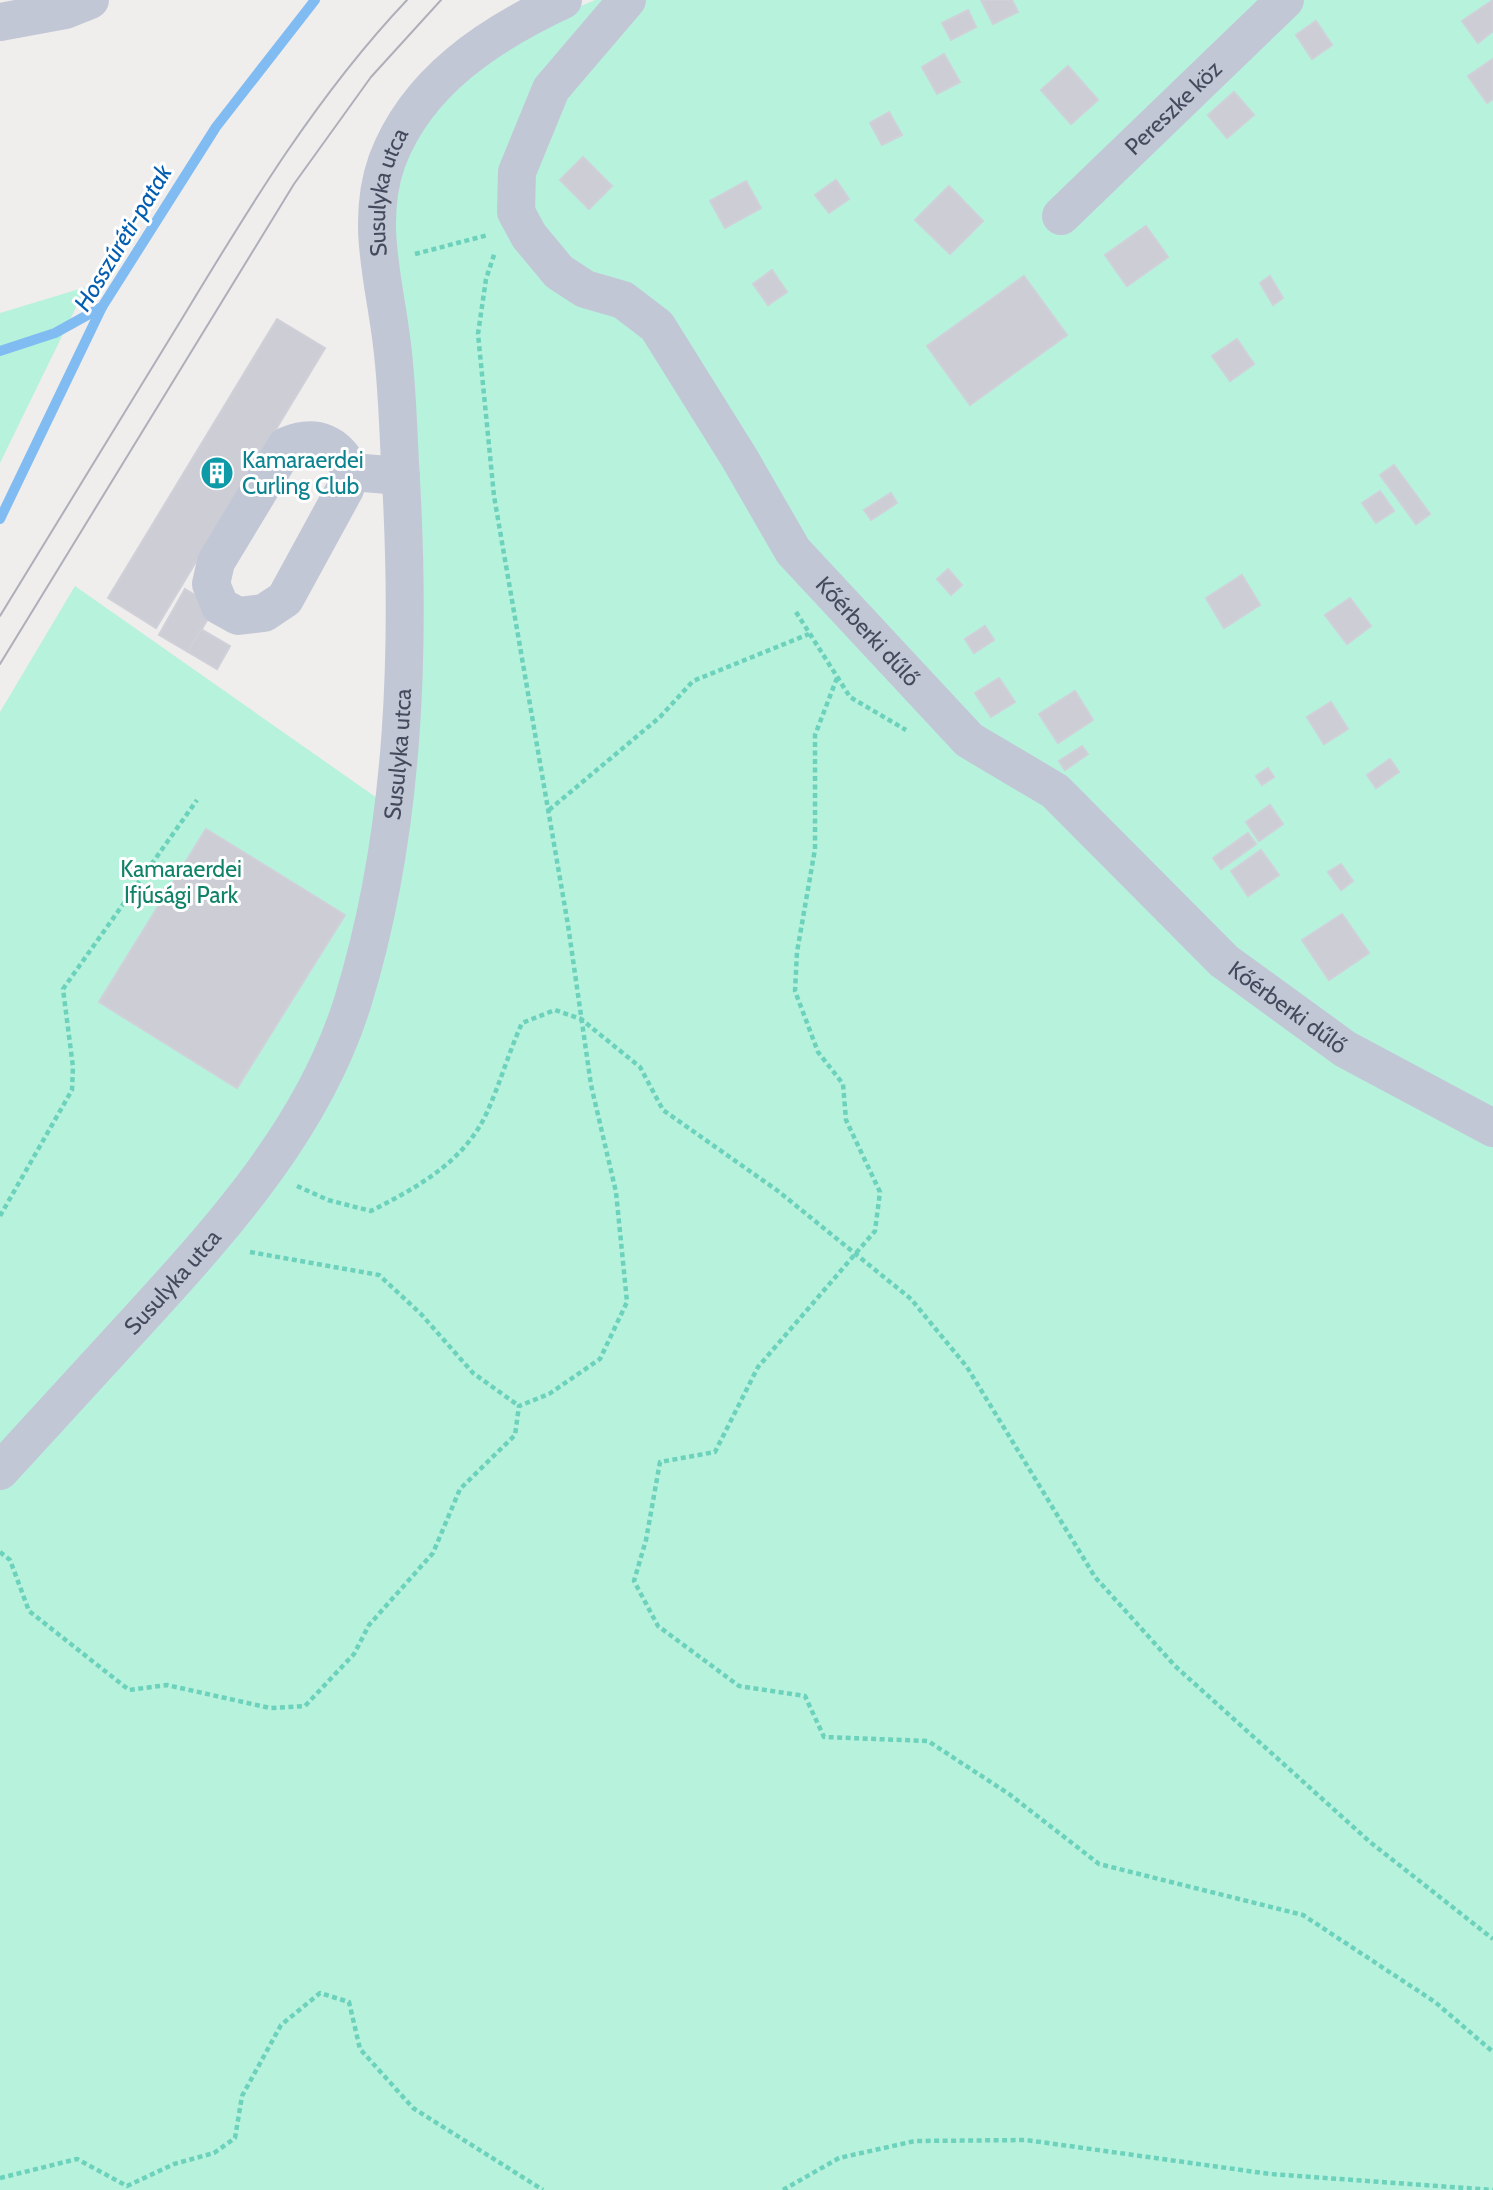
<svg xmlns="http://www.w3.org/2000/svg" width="1493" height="2190" font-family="Cabin,sans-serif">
<rect width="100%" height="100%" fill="#f0eded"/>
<!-- green -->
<g fill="#b7f2dd">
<path d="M595,0H1493V2190H0V712L75,586L377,798L390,692L379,346L403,150L498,41Z"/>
<path d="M86,287L0,463V313Z"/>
</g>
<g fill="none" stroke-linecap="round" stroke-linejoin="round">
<!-- stream -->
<g stroke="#80bcf2" stroke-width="10">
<path d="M0,351L55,333L102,307"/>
<path d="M0,519L102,307L216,127L315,0"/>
</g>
</g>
<!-- building -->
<g fill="#cccdd5" stroke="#d0d0d9" stroke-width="2">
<path d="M981,0H1012L1018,12L993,24Z"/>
<path d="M1493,0V31L1478,43L1462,21Z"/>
<path d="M968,10L976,27L951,40L942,23Z"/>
<path d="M1316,21L1332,45L1312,59L1296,35Z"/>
<path d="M944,54L960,82L937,94L922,67Z"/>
<path d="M1493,59V99L1487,103L1468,76Z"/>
<path d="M1068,66L1098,100L1071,124L1041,90Z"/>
<path d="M1234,92L1254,115L1227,138L1208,115Z"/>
<path d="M889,112L902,135L882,145L870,123Z"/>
<path d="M583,157L612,186L589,209L560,180Z"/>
<path d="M836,180L849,199L829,213L815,195Z"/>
<path d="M746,181L761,208L725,228L710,201Z"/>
<path d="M949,186L983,221L950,254L915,220Z"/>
<path d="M1146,226L1168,257L1127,286L1105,255Z"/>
<path d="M772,270L787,292L768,305L753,284Z"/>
<path d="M1024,276L1067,335L970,405L927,346Z"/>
<path d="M1270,276L1283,298L1273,305L1260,283Z"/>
<path d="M277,319L325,348L156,628L108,598Z"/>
<path d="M1237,339L1254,364L1230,381L1212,356Z"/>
<path d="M1394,465L1430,514L1416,524L1380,475Z"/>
<path d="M1380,491L1394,511L1376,523L1362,503Z"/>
<path d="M891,493L897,503L871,520L864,510Z"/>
<path d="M948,569L962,585L951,595L937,579Z"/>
<path d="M1242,575L1260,605L1224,628L1206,598Z"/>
<path d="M185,589L215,607L188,652L159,635Z"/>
<path d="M1350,598L1371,626L1347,644L1325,615Z"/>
<path d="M985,626L994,640L974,653L965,639Z"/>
<path d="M201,629L230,646L217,669L188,652Z"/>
<path d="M999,678L1015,702L991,717L975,693Z"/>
<path d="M1075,691L1093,720L1058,743L1039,714Z"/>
<path d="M1331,702L1348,729L1324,744L1307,717Z"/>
<path d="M1082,746L1088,754L1065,770L1059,761Z"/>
<path d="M1390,759L1399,772L1376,788L1367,775Z"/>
<path d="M1268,768L1274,777L1262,785L1256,776Z"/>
<path d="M1270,805L1283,824L1259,841L1246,822Z"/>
<path d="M206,829L345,915L237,1088L99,1002Z"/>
<path d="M1248,833L1256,844L1221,869L1213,858Z"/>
<path d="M1261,850L1279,875L1248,896L1231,871Z"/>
<path d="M1341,864L1353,881L1341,890L1328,872Z"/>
<path d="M1342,914L1369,953L1329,980L1302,940Z"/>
</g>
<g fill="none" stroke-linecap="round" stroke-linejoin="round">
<!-- path -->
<g stroke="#6cd2bb" stroke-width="4.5" stroke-dasharray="5 3.5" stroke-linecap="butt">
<path d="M415,254L488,235"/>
<path d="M796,612L850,697L906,730"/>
<path d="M837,678L815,735V849L797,952L795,991L818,1052L843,1084L846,1120L880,1192L875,1231L758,1367L715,1452L660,1462L646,1540L634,1581L658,1626L739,1686L805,1696L824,1737L928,1741L1009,1794L1099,1864L1303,1915L1435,2002L1493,2052"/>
<path d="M549,810L660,717L693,681L809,634"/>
<path d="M297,1186L328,1200L371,1211C418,1187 466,1161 488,1110C500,1083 509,1052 522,1023L555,1010L581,1019L640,1067L663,1110L778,1191L911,1299L967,1367L1095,1577L1175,1666L1370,1842L1493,1939"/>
<path d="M0,1216L72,1090L73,1067L63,989L197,800"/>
<path d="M250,1252L379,1275L421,1314L473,1373L519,1406"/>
<path d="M0,1552L10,1560L29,1611L129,1690L167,1685L270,1708L305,1706L354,1654L369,1625L433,1553L460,1489L515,1435L519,1406L549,1394L600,1359L627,1302L616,1192L591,1085L568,925L494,496L478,334L486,279L495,252"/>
<path d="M0,2178L77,2159L127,2186L174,2164L214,2153L235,2138L242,2096L281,2025L320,1993L349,2002L360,2049L413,2108L543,2190"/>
<path d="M783,2190L839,2158L915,2141L1026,2140L1270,2174L1493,2190"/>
</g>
<!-- minor -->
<g stroke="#c2c7d6" stroke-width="38">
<path id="s1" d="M627,0L551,89L517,172L516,212L529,236L559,272L585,289L623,300L657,326L740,459L793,551L969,740L1055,791L1224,961L1345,1049L1493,1128"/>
<path d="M0,22L65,10L90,0"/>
<path id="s2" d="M1061,216L1285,0"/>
<path d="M351,472L345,489L285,599L264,613L238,616L220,606L211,584L216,562L286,446C316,433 338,443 351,472L401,476"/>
<path id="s3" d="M0,1471C48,1419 95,1367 143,1315C228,1222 315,1124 353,1001C406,829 411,642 400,463C398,424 397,384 392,345C385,283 365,223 387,161C417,81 490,34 563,0"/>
</g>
<!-- tram -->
<g stroke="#aeafb8" stroke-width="2">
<path d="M0,616C61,516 122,416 183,317C250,206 317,95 407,0"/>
<path d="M0,664L294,184L371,77L441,0"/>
</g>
</g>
<!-- icons -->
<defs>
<symbol id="building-disc" viewBox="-11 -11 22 22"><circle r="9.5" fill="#0f9aa8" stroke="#fff"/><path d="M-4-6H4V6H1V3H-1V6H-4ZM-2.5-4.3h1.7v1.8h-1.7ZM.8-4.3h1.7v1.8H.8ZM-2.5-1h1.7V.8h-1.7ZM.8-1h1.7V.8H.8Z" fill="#fff"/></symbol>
</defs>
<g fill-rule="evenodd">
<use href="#building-disc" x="198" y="454" width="38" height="38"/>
</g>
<g text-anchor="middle" stroke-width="6" stroke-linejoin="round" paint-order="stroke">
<!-- street labels -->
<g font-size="23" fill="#444a5c" stroke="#fff">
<text dy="8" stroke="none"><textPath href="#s2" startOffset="156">Pereszke köz</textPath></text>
<text dy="8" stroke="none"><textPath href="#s3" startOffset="1409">Susulyka utca</textPath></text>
<text dy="8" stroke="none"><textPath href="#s1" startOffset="807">Kőérberki dűlő</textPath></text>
<text dy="8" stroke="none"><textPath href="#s3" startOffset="844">Susulyka utca</textPath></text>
<text dy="8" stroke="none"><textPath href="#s1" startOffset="1374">Kőérberki dűlő</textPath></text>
<text dy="8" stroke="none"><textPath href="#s3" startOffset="256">Susulyka utca</textPath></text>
</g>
<!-- culture labels -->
<g font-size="23" fill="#0d838f" stroke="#fff" text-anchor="start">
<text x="242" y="468">Kamaraerdei<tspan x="242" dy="26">Curling Club</tspan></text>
</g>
<!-- park labels -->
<g font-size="23" fill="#108267" stroke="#fff">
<text x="181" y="877">Kamaraerdei<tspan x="181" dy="26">Ifjúsági Park</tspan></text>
</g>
<!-- water labels -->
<g font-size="24" font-style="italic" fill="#025db1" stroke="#fff">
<text transform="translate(123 238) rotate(-59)" y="8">Hosszúréti-patak</text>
</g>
</g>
</svg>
